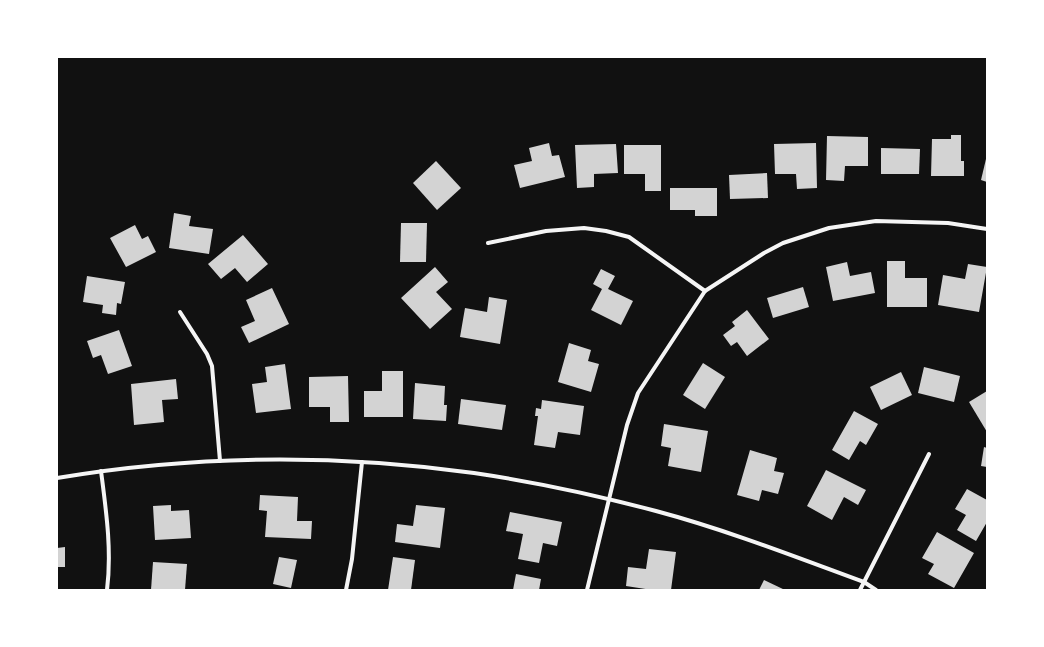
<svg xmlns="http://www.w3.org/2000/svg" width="1044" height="647" font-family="Helvetica,sans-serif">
<rect width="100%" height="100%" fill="#111"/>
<!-- building -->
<g fill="#d3d3d3">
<path d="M951,135H961V161H964V176H931L932,139H951Z"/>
<path d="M827,136L868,137V166H845L844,181L826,180Z"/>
<path d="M549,143L552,156L559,155L565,177L520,188L514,165L532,161L529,148Z"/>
<path d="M816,143L817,188L797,189L796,174H775L774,144Z"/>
<path d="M616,144L618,173L594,174V187L577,188L575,145Z"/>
<path d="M624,145H661V191H645V174H624Z"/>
<path d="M881,148L920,149L919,174H881Z"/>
<path d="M986,159H987V182L981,180Z"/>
<path d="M436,161L461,188L437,210L413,183Z"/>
<path d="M767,173L768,198L730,199L729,175Z"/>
<path d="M670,188H717V216H695V210H670Z"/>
<path d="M174,213L191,216L189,226L213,229L209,254L169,248Z"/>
<path d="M401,223H427L426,262H400Z"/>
<path d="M135,225L142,239L148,236L156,252L126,267L110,238Z"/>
<path d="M243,235L268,264L247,282L235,268L221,279L208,264Z"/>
<path d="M887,261H905V278H927V307H887Z"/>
<path d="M847,262L850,276L871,272L875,293L833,301L826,267Z"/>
<path d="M968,264L987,267L979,312L938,305L943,275L965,279Z"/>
<path d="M435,267L448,282L436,292L452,309L430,329L401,298Z"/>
<path d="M601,269L615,276L608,289L633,301L621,325L591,310L602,289L593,284Z"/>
<path d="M87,276L125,282L121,304L117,303L116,315L102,313L103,305L83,302Z"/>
<path d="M803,287L809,307L773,318L767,298Z"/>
<path d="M272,288L289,324L249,343L241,327L255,321L246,300Z"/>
<path d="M489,297L507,300L500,344L460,337L465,308L487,312Z"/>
<path d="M747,310L769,339L747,356L737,342L731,346L723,335L735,326L732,322Z"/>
<path d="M119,330L132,366L108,374L101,355L93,358L87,341Z"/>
<path d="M569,343L591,350L588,361L599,364L591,392L558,382Z"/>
<path d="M703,363L725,377L705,409L683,395Z"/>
<path d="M285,364L291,409L256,413L252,384L267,382L265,367Z"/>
<path d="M924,367L960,376L954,402L918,393Z"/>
<path d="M382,371H403V417H364V391H382Z"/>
<path d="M901,372L912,395L881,410L870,387Z"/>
<path d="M348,376L349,422H330V407H309V377Z"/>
<path d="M176,379L178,399L162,400L164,422L134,425L131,384Z"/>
<path d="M415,383L445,386L444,405H447L446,421L413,419Z"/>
<path d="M987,391V432L969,402Z"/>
<path d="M461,399L506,405L502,430L458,424Z"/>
<path d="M542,400L584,406L580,435L558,432L555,448L534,445L538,416H535L536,408L541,409Z"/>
<path d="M854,411L878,424L866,445L860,441L849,460L832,450Z"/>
<path d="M664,424L708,431L701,472L668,466L671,448L661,446Z"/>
<path d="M984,447L987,448V467L981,466Z"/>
<path d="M750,450L777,458L774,471L784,473L778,494L762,490L759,501L737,495Z"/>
<path d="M826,470L866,490L858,505L844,497L832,520L807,506Z"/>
<path d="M967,489L987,500V522L976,541L957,530L966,515L955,509Z"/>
<path d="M260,495L298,497L297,521H312L311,539L265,537L267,511L259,510Z"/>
<path d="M171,505V511L189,510L191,538L155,540L153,506Z"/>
<path d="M416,505L445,508L440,548L395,542L397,524L413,526Z"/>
<path d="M510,512L562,522L557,546L543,543L539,563L518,559L523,534L506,531Z"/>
<path d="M937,532L974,553L954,588L928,574L934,564L922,558Z"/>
<path d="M65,547V567H57V548Z"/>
<path d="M649,549L676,552L671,590H652L626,586L628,567L646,569Z"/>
<path d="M279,557L297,560L291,588L273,584Z"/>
<path d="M393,557L415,560L411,590H388Z"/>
<path d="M153,562L187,564L185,590H151Z"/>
<path d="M516,574L541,579L539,590H513Z"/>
<path d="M764,580L785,590H759Z"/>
</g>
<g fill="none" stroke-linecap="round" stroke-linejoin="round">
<!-- minor -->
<g stroke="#f5f5f5" stroke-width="4">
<path d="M488,243L546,231L584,228L606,231L629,237L705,291"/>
<path d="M180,312L207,354L212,366L220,461"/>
<path d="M101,471C106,510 112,550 107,590"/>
<path d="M57,478C194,455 336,454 474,473C535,482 596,495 656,511C727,530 796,557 864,582L876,590"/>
<path d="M346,590L352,559L362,462"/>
<path d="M587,590L627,425L638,393L705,291L764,253L783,243L829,228L876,221L948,223L987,229"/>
<path d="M860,590L929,454"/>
</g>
</g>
<!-- border -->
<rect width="1044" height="647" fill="none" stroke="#ffffff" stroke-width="116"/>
</svg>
